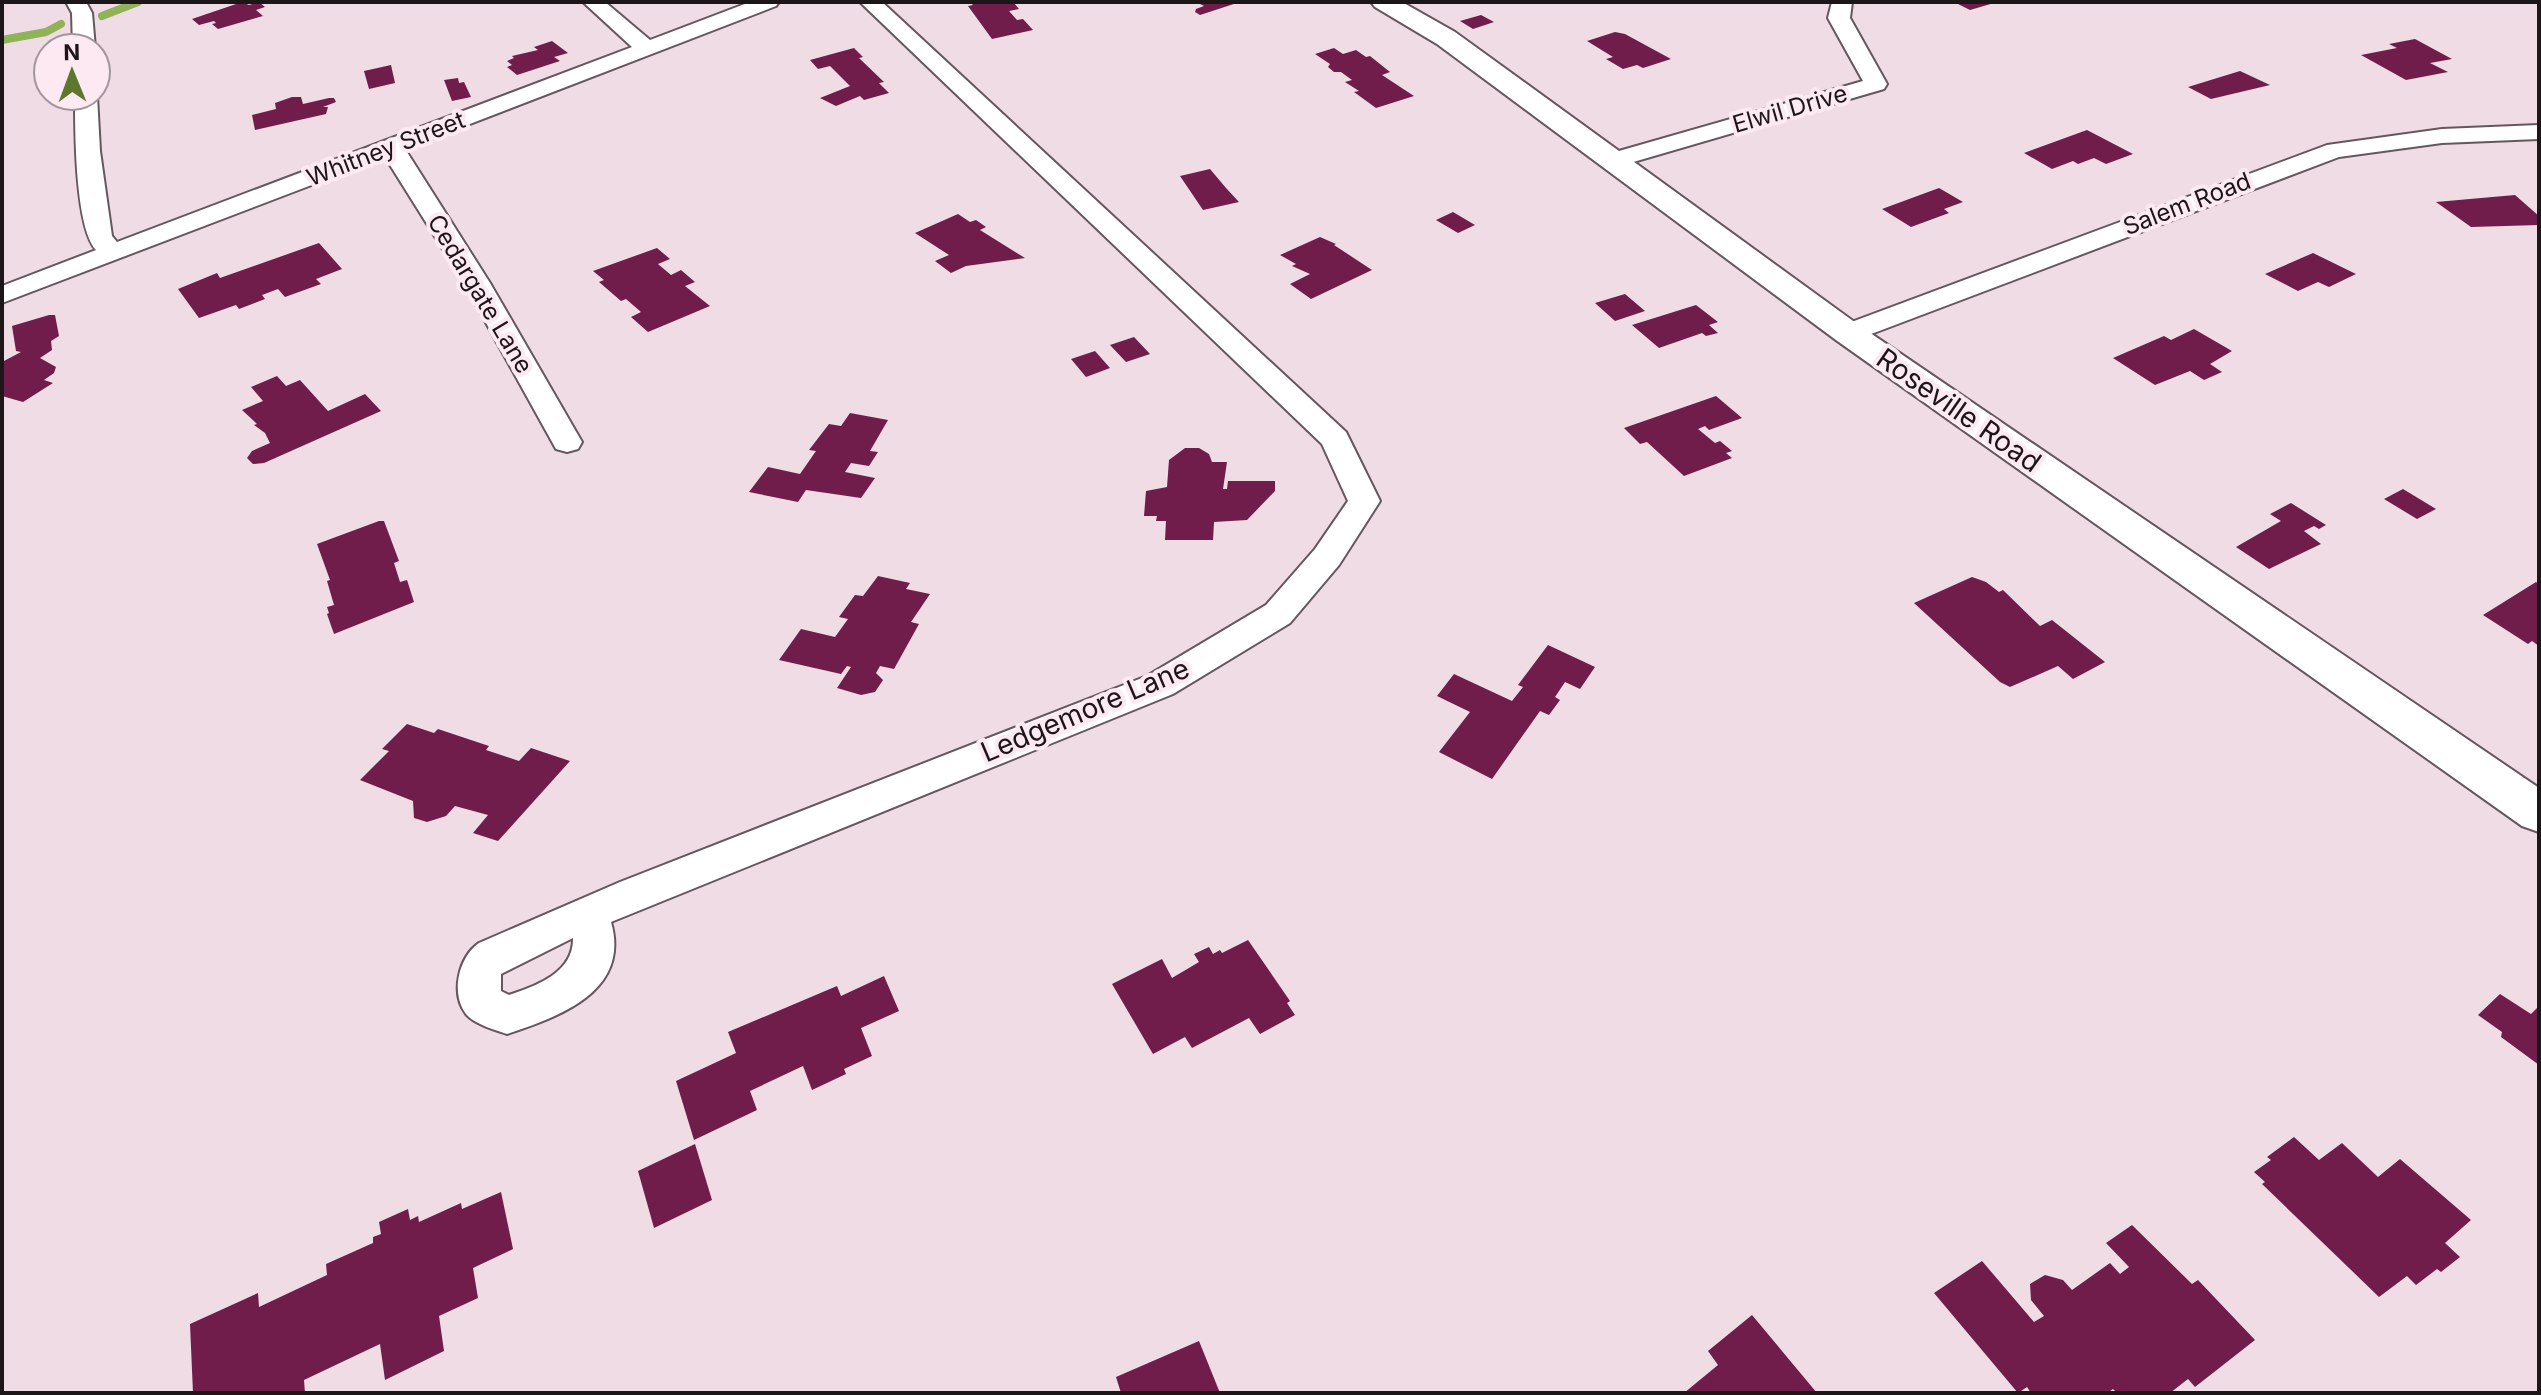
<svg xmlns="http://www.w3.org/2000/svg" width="2541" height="1395" font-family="Inter,sans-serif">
<rect width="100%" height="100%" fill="#efdce4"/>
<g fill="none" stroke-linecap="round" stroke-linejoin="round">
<!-- stream -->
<g stroke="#90b357" stroke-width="8">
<path d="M102,16L138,2"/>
<path d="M2,40L46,32L61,24"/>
</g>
</g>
<!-- building -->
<g fill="#701d4c">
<path d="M242,2L249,5L259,2L265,7L256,10L263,16L218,29L212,24L216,23L214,21L199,25L192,19Z"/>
<path d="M970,2L1014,3L1019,9L1009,11L1017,20L1023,19L1033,30L992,39L968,6L973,5Z"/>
<path d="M1196,2H1240L1200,15L1195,12L1196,9L1204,6Z"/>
<path d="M1954,2H1994V3L1970,10Z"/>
<path d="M1481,15L1494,22L1473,29L1460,21Z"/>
<path d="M1615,32L1625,34L1671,59L1643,68L1637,65L1623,69L1606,59L1613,57L1587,41Z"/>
<path d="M2415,39L2452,59L2430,63L2448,72L2406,80L2361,55L2397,48L2389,44Z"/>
<path d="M552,41L568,53L554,57L560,61L517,75L507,67L512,65L507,61L514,58L512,56L538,50L534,47Z"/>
<path d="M854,48L863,57L859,58L884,82L879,83L889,93L864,100L860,96L836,106L820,98L850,86L830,66L818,69L810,60Z"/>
<path d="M1334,48L1343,54L1356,50L1366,57L1370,56L1390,72L1382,75L1414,96L1376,108L1354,92L1359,91L1345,82L1352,80L1341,72H1334L1328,67L1330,64L1315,54Z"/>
<path d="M391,65L395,83L369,89L364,71Z"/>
<path d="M2240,71L2270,85L2211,99L2188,87Z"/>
<path d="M458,78L459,83L464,82L471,97L452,101L444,80Z"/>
<path d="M292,97H301L303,104L329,98H334L336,102L323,107H328L326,114L255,130L252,115L276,109L275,103Z"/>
<path d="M2087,130L2133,154L2106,164L2094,158L2078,164L2073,161L2052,169L2024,153Z"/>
<path d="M1210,169L1226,188L1239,202L1203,210L1180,176Z"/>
<path d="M1939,188L1963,202L1944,209L1949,213L1911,227L1882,209Z"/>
<path d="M2515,195L2539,216V225L2471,227L2436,202Z"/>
<path d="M1453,212L1475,225L1458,233L1436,220Z"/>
<path d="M958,214L970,222L976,220L986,227L980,230L1025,258L966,266L951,273L935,261L949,255L915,233Z"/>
<path d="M1320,237L1336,244L1334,245L1372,270L1311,299L1290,284L1310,274L1292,266L1296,264L1280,255Z"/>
<path d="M319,243L342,269L316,279L321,284L285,297L278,289L262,295L265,299L239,309L236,305L199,318L178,289L217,273L220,278Z"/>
<path d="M657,248L670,259L658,264L671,275L681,270L695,282L685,286L710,306L648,332L631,317L641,312L626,299L621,301L599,282L604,280L593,271Z"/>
<path d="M2313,253L2356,274L2329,287L2318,282L2298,291L2265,274Z"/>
<path d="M1625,294L1645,311L1615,321L1595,303Z"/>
<path d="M1696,305L1718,322L1709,325L1718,333L1706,336L1702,333L1659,348L1632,325Z"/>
<path d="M49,315H55L59,336L51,341L52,350L40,358L56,367L54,373L44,380L53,383L23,402L2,396V362L21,352L16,351L12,326Z"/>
<path d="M2194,329L2232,351L2210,364L2222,372L2204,380L2190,371L2155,385L2113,358L2164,336L2171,340Z"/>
<path d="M1134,337L1150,354L1126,362L1110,345Z"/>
<path d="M1095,351L1110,368L1086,377L1071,359Z"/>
<path d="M277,376L286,386L300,380L328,411L365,394L381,411L264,463L253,464L247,458L252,451L270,443L265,433L254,425L257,424L242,410L263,401L251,387Z"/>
<path d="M1716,396L1742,418L1709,430L1705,426L1698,429L1715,443L1720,441L1732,451L1726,453L1732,458L1684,476L1647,442L1640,444L1624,428Z"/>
<path d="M850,413L888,420L870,451L878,452L869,466L851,463L845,472L875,478L861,498L806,490L798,502L749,492L768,467L800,474L816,451L809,450L829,424L841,426Z"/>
<path d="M1185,448H1199L1209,454L1212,462H1227L1223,489H1227L1228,481H1275V491L1247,520L1214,522L1213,540H1165L1166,521H1156L1157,516H1144L1146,491L1167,487L1169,460Z"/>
<path d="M2403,489L2436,509L2417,519L2384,499Z"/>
<path d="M2291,503L2326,525L2319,529L2314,526L2304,531L2321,544L2269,569L2236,547L2281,521L2270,514Z"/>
<path d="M379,521H384L399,561L394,563L400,582L407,580L414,602L334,634L327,614L329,613L327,607L334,605L327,581L330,580L317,544Z"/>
<path d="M878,576L910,583L906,589L930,594L911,622L919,624L894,669L880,666L876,673L883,680L875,692L861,695L837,688L851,667L847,666L841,674L779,660L801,629L835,637L848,619L839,617L855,595L863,596Z"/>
<path d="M1972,577L1986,582L1999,592L2003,590L2040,626L2052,620L2105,662L2073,679L2058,666L2010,687L2000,682L1914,603Z"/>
<path d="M2536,582L2539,584V646L2532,641L2528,644L2483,615Z"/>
<path d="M1548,645L1595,667L1580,689L1565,682L1555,697L1560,700L1549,715L1540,711L1492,779L1439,752L1470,712L1437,696L1454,674L1512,701L1523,687L1518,685Z"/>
<path d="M407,724L434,733L438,729L489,746L486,750L519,761L531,748L570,761L498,841L473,833L488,815L455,806L446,816L427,822L414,818L413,801L360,780L389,751L382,749Z"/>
<path d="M1248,940L1290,1001L1287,1003L1295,1015L1260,1034L1249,1018L1192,1048L1185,1037L1153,1054L1112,984L1162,959L1172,978L1199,962L1194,954L1209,947L1213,954L1220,950L1222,953Z"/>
<path d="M884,976L899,1011L861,1028L872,1056L844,1069L846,1074L812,1090L803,1066L750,1091L757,1110L694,1140L676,1081L736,1053L728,1032L837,986L841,996Z"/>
<path d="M2500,994L2531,1014L2539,1006V1065L2501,1037L2502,1032L2478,1015Z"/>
<path d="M2294,1137L2319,1160L2342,1143L2378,1177L2400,1159L2471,1220L2445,1243L2460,1257L2441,1272L2437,1269L2416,1285L2407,1276L2379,1297L2262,1184L2265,1182L2254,1172L2271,1160L2267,1157Z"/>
<path d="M695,1144L712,1200L654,1228L638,1171Z"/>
<path d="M501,1192L513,1249L473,1268L478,1298L439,1316L444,1351L385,1380L380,1344L304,1380L305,1393H193L190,1324L258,1293L259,1307L327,1275L326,1264L373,1243V1237L381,1234L379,1222L408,1209L410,1220L418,1216L419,1222L461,1203L462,1209Z"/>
<path d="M2132,1225L2192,1284L2198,1280L2255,1340L2195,1387L2188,1379L2170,1393H2117L2113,1389L2107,1393H2031L2027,1387L2018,1393L1934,1293L1982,1261L2034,1322L2044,1316L2031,1300L2030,1284L2045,1275L2063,1280L2072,1290L2110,1263L2120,1274L2129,1267L2106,1243Z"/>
<path d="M1752,1315L1817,1393H1684L1718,1365L1708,1351Z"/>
<path d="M1199,1341L1220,1393H1121L1116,1377Z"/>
</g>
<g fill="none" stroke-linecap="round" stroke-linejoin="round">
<defs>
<g id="street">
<path d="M66,2H86L92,13L95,48H73L72,13Z"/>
<path d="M583,2H605L650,40L750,2H779L776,6L405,149L490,283L582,442L578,449L567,452L556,449L464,283L385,157L2,303V286L96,250C75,227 75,130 75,96H97L100,151L112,236L117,242L632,47Z"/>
<path d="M860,2H882L1346,432L1380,501L1339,565L1290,623L1173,694L611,922C631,992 558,1017 507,1034C495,1030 474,1024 466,1014C450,993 459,957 479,943L620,882L1147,676L1266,605L1315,549L1348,501L1322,444ZM573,938C574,972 537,986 509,995L501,991V974Z"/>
<path d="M1832,2H1852L1850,18L1887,84L1884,89L1623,165H1605L1602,160L1605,155L1863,81L1828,18Z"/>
<path d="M2539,125V139L2442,143L2339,157L1858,339L1848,341L1838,339L1834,333L1838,327L2327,145L2442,129Z"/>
</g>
<path id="secondary" d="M1371,2H1402L1455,32L1860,326L2539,788V832L2522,826L1836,340L1437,44L1375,7Z"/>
</defs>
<!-- street casing -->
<use href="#street" stroke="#66575e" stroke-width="4"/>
<!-- secondary casing -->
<use href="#secondary" stroke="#66575e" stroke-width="4"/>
<!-- street -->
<use href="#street" fill="#fff" fill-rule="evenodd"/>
<!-- secondary -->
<use href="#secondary" fill="#fff" fill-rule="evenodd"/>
</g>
<g text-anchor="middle" stroke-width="8" stroke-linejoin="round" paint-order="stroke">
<!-- far-street labels -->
<g font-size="24" fill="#1c1619" stroke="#fce9f1">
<text transform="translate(1790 109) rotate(-16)" y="8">Elwil Drive</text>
<text transform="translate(386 149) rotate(-21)" y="8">Whitney Street</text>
<text transform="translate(2187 204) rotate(-21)" y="8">Salem Road</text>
<text transform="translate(480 294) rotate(59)" y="8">Cedargate Lane</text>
</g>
<!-- street labels -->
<g font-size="28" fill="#1c1619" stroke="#fce9f1">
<text transform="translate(1959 410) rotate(35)" y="10">Roseville Road</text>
<text transform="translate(1085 710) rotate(-23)" y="10">Ledgemore Lane</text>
</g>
</g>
<!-- border -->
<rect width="2541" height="1395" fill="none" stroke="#1c1619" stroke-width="8"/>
<!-- north arrow -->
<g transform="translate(72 72) rotate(359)"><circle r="38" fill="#fce9f1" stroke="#a2959b" stroke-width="2"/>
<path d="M0-6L14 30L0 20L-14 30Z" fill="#5d782c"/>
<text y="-12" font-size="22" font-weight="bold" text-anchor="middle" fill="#1c1619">N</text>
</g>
</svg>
